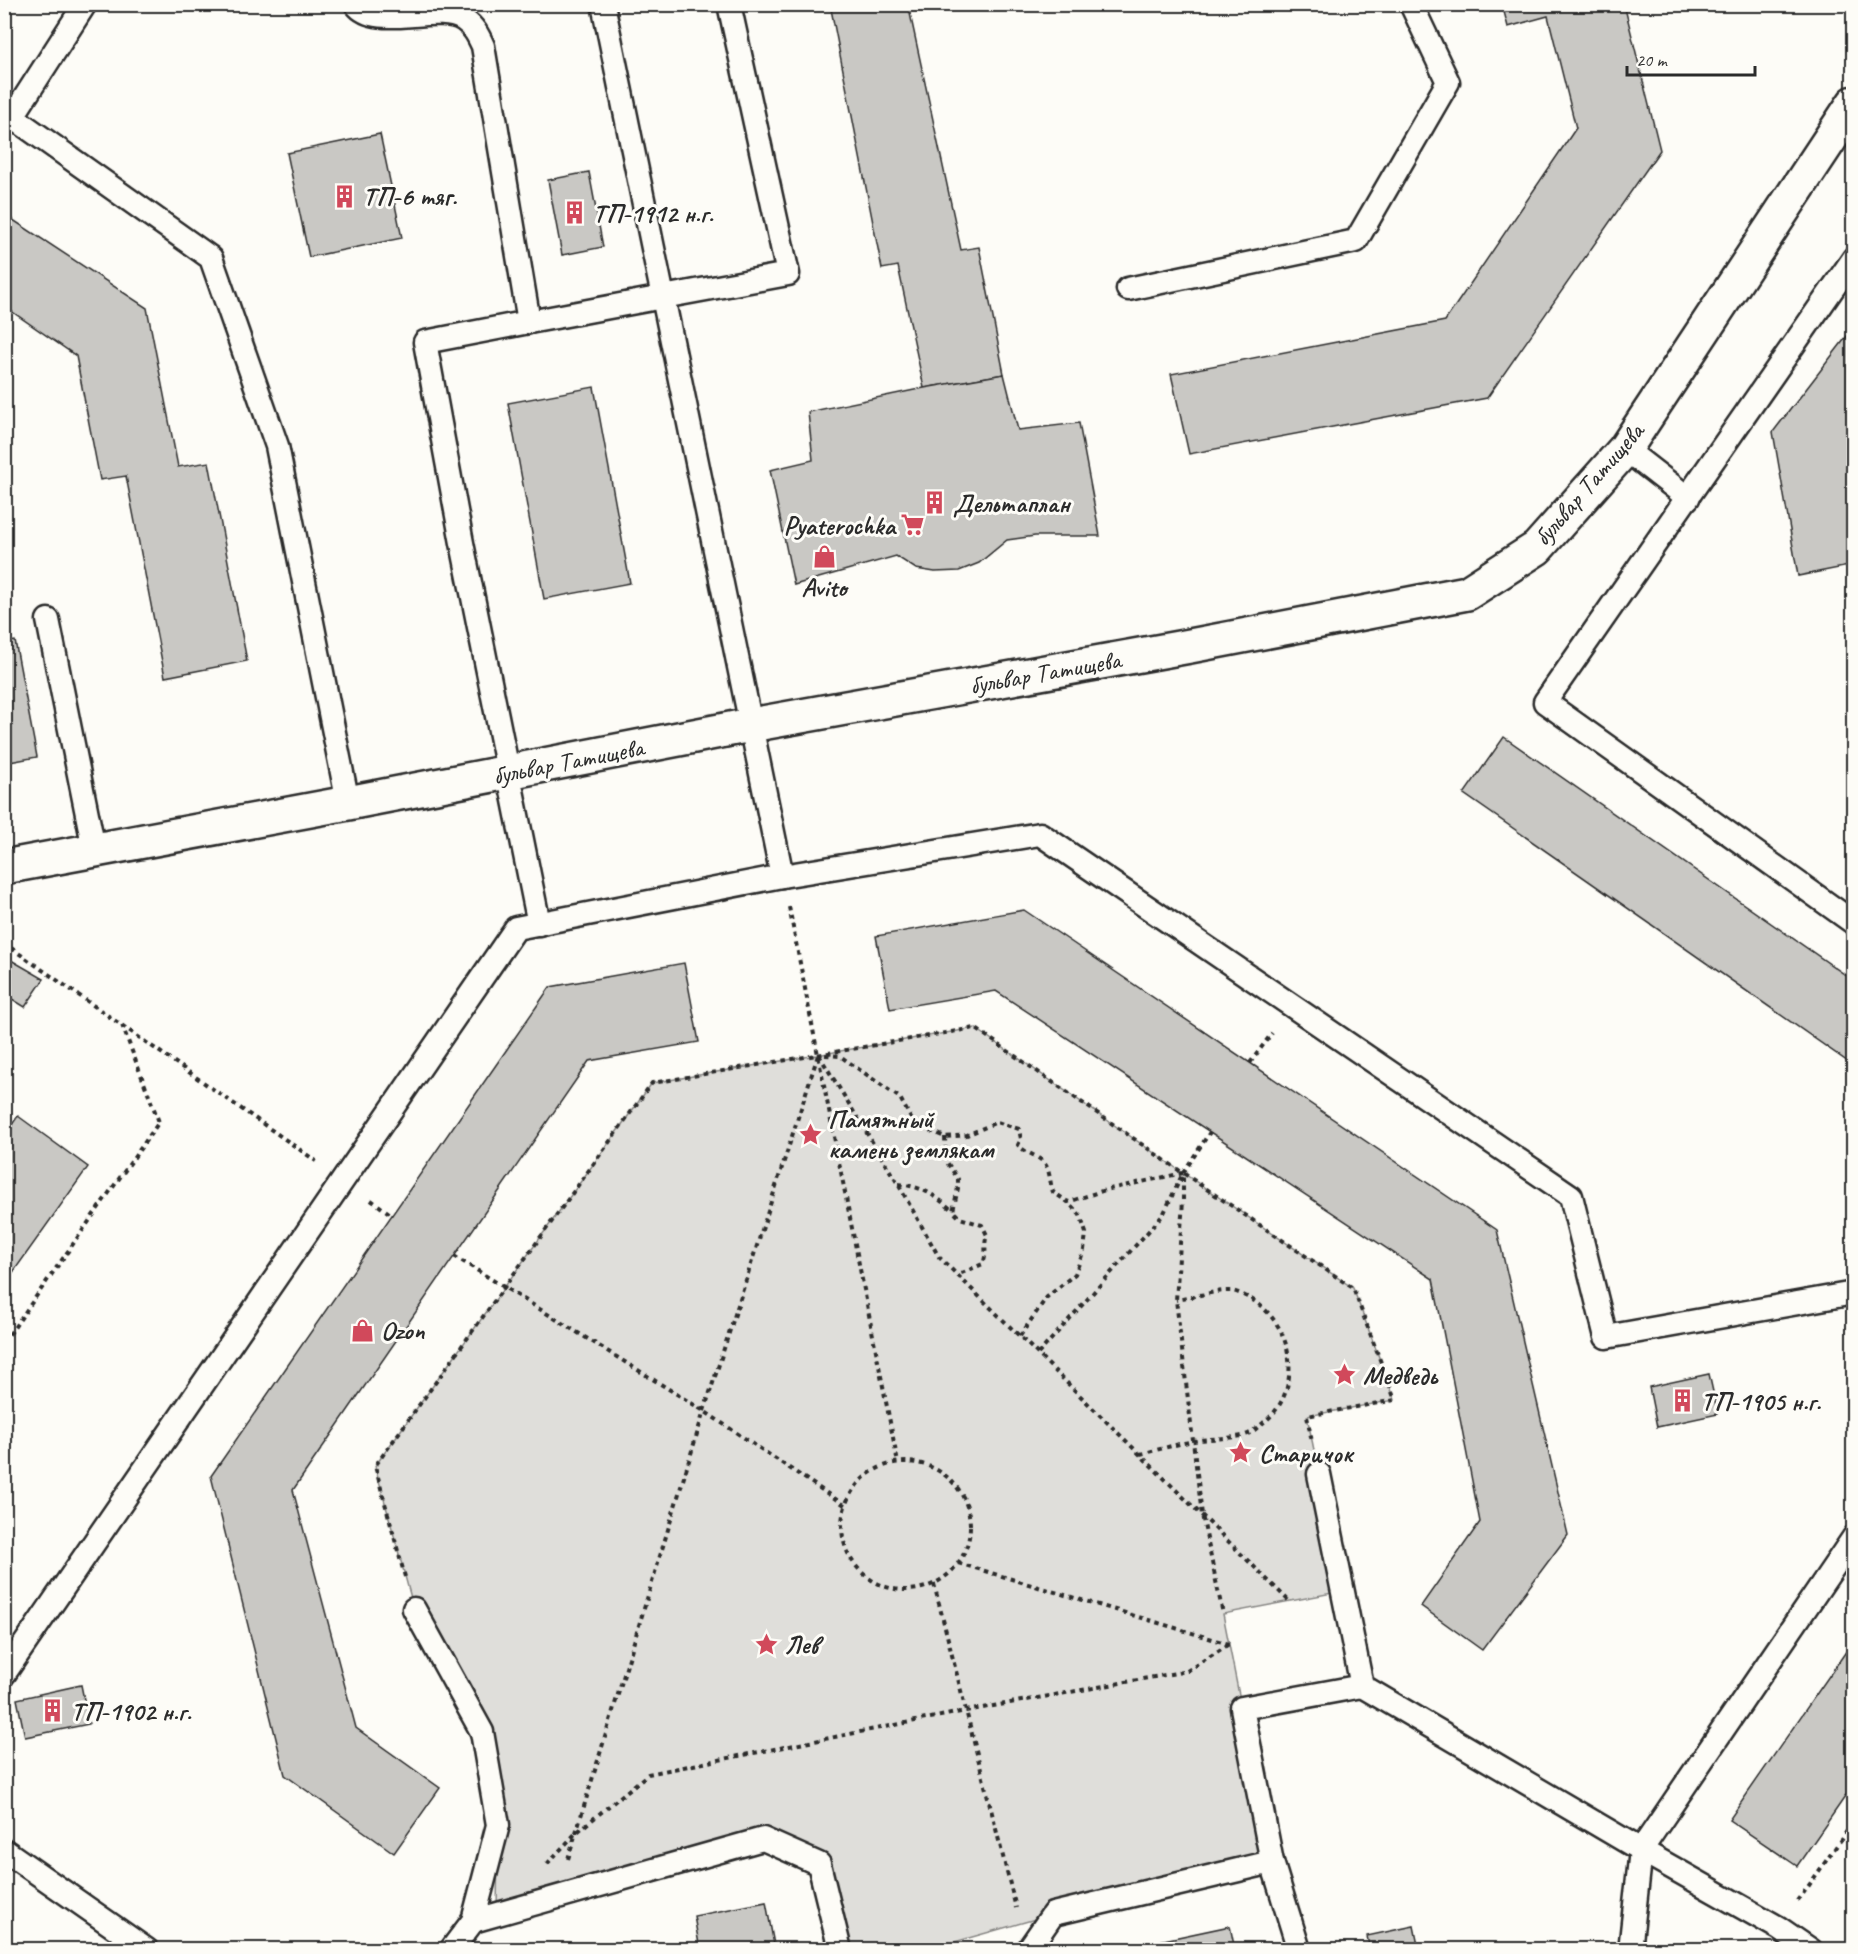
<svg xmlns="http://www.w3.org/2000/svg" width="1858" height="1954" font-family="Caveat,sans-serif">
<rect width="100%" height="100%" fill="#fdfcf7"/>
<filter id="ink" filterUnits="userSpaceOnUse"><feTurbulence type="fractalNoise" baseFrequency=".0167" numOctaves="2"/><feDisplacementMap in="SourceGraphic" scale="12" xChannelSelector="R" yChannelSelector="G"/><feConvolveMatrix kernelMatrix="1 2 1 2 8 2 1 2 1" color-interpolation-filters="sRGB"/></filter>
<g filter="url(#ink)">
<!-- green -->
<path fill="#dfdeda" stroke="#858482" stroke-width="1.5" d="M975,1028L1183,1173L1353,1288L1395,1400L1307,1416L1343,1591L1223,1614L1272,1862L1053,1914L930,1949H840L819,1864L763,1839L497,1916L498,1825L482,1732L414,1609L375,1466L652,1083Z"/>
<!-- building -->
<g fill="#c9c8c4" stroke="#2b2b2b" stroke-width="1.5">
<path d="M830,4H908L961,250L979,247L1004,374L924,388L898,266L882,269Z"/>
<path d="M1502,4H1624L1660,150L1487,398L1189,454L1171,374L1445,321L1576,128L1548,16L1508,27Z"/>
<path d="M380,134L402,238L309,257L287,153Z"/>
<path d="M589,172L603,247L562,255L548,180Z"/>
<path d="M4,214L147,308L178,467L209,462L247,661L165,677L126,476L100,480L76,356L4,306Z"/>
<path d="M1854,327V565L1798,576L1773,432Z"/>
<path d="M1004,374L1018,430L1079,423L1100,536H1035L1007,540L979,563L959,571L935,572L916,569L896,556L794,585L770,470L813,460L808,412L924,388Z"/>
<path d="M594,387L630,583L544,599L508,403Z"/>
<path d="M15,641L37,757L4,763V643Z"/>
<path d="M1504,737L1854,981V1066L1464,794Z"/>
<path d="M1024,910L1497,1230L1568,1535L1482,1650L1421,1606L1480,1522L1433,1279L996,991L890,1009L876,936Z"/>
<path d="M4,956L44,979L25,1007L4,994Z"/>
<path d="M684,963L699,1042L589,1061L293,1490L356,1728L440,1788L394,1853L285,1775L211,1476L550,987Z"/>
<path d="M18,1116L88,1167L4,1285V1136Z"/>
<path d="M1709,1374L1718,1414L1657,1427L1649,1387Z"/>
<path d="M1854,1640V1784L1797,1866L1729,1820Z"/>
<path d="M81,1685L89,1724L25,1737L17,1699Z"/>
<path d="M766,1902L775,1950H700L694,1916Z"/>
<path d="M1230,1926L1235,1950H1117Z"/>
<path d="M1414,1926L1419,1950H1370L1367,1936Z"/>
</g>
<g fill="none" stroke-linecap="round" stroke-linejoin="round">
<defs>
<g id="service">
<path d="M356,4C376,31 438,2 464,20C474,27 478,35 483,46L529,322L663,297L782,876"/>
<path d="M603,4L663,297L788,274L729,4"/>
<path d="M4,111L211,258L277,446L348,803"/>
<path d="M13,116L85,4"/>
<path d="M1854,258L1545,702L1854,923"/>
<path d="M1128,289L1356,241L1448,82L1411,4"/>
<path d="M529,322L425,342L462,543L539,924"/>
<path d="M1625,449L1688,498"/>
<path d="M48,620L94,849"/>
<path d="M1319,1474L1362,1686"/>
<path d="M414,1609L482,1732L498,1825L473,1921L451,1950"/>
<path d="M4,1674L516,928L782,876L1040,834L1571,1196L1606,1337L1854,1293"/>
<path d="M4,1850L147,1950"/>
<path d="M473,1921L763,1839L819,1864L840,1950"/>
<path d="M1028,1950L1053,1914L1272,1862"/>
<path d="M1299,1950L1272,1862L1242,1708L1362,1686L1641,1850L1779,1928L1811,1950"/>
<path d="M1630,1950L1641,1850L1854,1537"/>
</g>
<path id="minor" d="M4,867L348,803L751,725L1190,646L1467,593L1537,548L1625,449L1854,103"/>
</defs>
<!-- service casing -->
<use href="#service" stroke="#2b2b2b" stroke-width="27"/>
<!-- minor casing -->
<use href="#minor" stroke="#2b2b2b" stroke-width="38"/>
<!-- path -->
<g stroke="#2b2b2b" stroke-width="4" stroke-dasharray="4.5 4.5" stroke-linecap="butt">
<path d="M789,907L898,1463"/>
<path d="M4,943L316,1161"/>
<path d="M819,1055L898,1184L939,1257L1290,1602"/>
<path d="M825,1055L840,1056L900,1098L914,1124L945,1137L967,1135L997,1122L1019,1129L1021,1139L1018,1145C1026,1154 1038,1155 1045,1164C1050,1170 1050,1184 1053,1192L1068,1202L1105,1190L1183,1173V1201L1176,1300L1202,1515L1223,1614"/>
<path d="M1250,1063L1272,1033"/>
<path d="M945,1137L946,1161L958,1179V1188L953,1211L960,1218L982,1225L987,1235C983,1246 988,1251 983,1264L957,1275"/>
<path d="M898,1184C921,1186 935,1195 952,1210"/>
<path d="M371,1200L392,1215"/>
<path d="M454,1256L704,1411L846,1506"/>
<path d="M1020,1336L1047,1297L1075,1274L1084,1250L1086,1233L1080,1215L1068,1202"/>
<path d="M4,1342L159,1122L122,1025"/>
<path d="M1038,1354L1163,1215L1183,1173L1210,1132"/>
<path d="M1140,1454C1158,1450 1176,1444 1194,1441C1208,1438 1236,1439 1248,1434C1253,1432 1259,1426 1263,1423C1305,1391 1294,1324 1251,1299C1245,1296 1237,1291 1230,1291C1216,1290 1191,1298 1176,1300"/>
<circle cx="906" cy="1526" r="64"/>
<path d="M958,1563L1229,1644"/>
<path d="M405,1577L375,1466L652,1083L975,1028L1183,1173L1353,1288L1395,1400L1307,1416L1312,1442"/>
<path d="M934,1584L1016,1908"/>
<path d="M568,1859L704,1411L818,1055"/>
<path d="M547,1864L576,1833L648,1774L966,1711L1187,1671L1229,1644"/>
<path d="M1798,1901L1854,1821"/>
</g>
<!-- service -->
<use href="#service" stroke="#fdfcf7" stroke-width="22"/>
<!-- minor -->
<use href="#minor" stroke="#fdfcf7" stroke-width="33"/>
</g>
</g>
<!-- icons -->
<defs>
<symbol id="building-bare" viewBox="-9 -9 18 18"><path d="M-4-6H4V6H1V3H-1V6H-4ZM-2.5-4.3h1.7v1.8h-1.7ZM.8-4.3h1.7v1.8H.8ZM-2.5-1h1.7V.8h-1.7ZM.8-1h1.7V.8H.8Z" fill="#d1495b" stroke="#fdfcf7" stroke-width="2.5" paint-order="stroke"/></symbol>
<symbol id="supermarket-bare" viewBox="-9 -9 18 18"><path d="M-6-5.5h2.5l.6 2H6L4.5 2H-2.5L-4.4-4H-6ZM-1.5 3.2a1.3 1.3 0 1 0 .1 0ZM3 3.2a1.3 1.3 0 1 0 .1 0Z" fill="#d1495b" stroke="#fdfcf7" stroke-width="2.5" paint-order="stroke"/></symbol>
<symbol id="shop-bare" viewBox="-9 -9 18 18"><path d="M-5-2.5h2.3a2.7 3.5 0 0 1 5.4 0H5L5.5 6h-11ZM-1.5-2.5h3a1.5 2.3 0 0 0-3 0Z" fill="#d1495b" stroke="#fdfcf7" stroke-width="2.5" paint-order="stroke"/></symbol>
<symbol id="sight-bare" viewBox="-9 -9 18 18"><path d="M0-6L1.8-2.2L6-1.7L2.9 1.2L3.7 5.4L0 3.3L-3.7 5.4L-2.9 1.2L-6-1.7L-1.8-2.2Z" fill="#d1495b" stroke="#fdfcf7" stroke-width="2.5" paint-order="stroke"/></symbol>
</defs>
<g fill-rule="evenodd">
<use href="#building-bare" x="328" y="180" width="33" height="33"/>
<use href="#building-bare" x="558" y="196" width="33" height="33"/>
<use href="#building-bare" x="918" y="486" width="33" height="33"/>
<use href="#supermarket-bare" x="896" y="508" width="33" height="33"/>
<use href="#shop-bare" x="808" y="540" width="33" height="33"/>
<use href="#sight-bare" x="794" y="1118" width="33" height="33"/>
<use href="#shop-bare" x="346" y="1314" width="33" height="33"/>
<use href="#sight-bare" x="1328" y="1358" width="33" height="33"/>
<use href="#building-bare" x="1666" y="1384" width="33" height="33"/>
<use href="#sight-bare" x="1224" y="1436" width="33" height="33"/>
<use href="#sight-bare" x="750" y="1628" width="33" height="33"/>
<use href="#building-bare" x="36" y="1694" width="33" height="33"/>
</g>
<g text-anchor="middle" stroke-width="6" stroke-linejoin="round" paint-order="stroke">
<!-- poi labels -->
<g font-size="26" font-weight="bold" fill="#2b2b2b" stroke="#fdfcf7" text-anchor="start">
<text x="363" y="205">ТП-6 тяг.</text>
<text x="593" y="222">ТП-1912 н.г.</text>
<text x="953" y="512">Дельтаплан</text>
<text x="895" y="534" text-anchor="end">Pyaterochka</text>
<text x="824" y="596" text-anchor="middle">Avito</text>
<text x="828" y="1128">Памятный<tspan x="828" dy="30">камень землякам</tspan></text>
<text x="381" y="1339">Ozon</text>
<text x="1363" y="1384">Медведь</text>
<text x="1701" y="1410">ТП-1905 н.г.</text>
<text x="1259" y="1462">Старичок</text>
<text x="784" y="1653">Лев</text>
<text x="71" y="1720">ТП-1902 н.г.</text>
</g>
<!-- street labels -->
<g font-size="26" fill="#2b2b2b" stroke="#fdfcf7">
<text transform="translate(1588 484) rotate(-49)" y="9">бульвар Татищева</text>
<text transform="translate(1045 672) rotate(-10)" y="9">бульвар Татищева</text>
<text transform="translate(568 761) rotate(-11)" y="9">бульвар Татищева</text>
</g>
</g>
<!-- margin -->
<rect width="1858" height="1954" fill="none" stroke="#fdfcf7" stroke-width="24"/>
<rect x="12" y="12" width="1834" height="1930" fill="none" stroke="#2b2b2b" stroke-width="2" filter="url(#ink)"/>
<!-- scale -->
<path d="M1627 66v9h128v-9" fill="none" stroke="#2b2b2b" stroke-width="3"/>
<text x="1636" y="66" font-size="18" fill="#2b2b2b" stroke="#fdfcf7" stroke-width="4.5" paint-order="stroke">20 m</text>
</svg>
